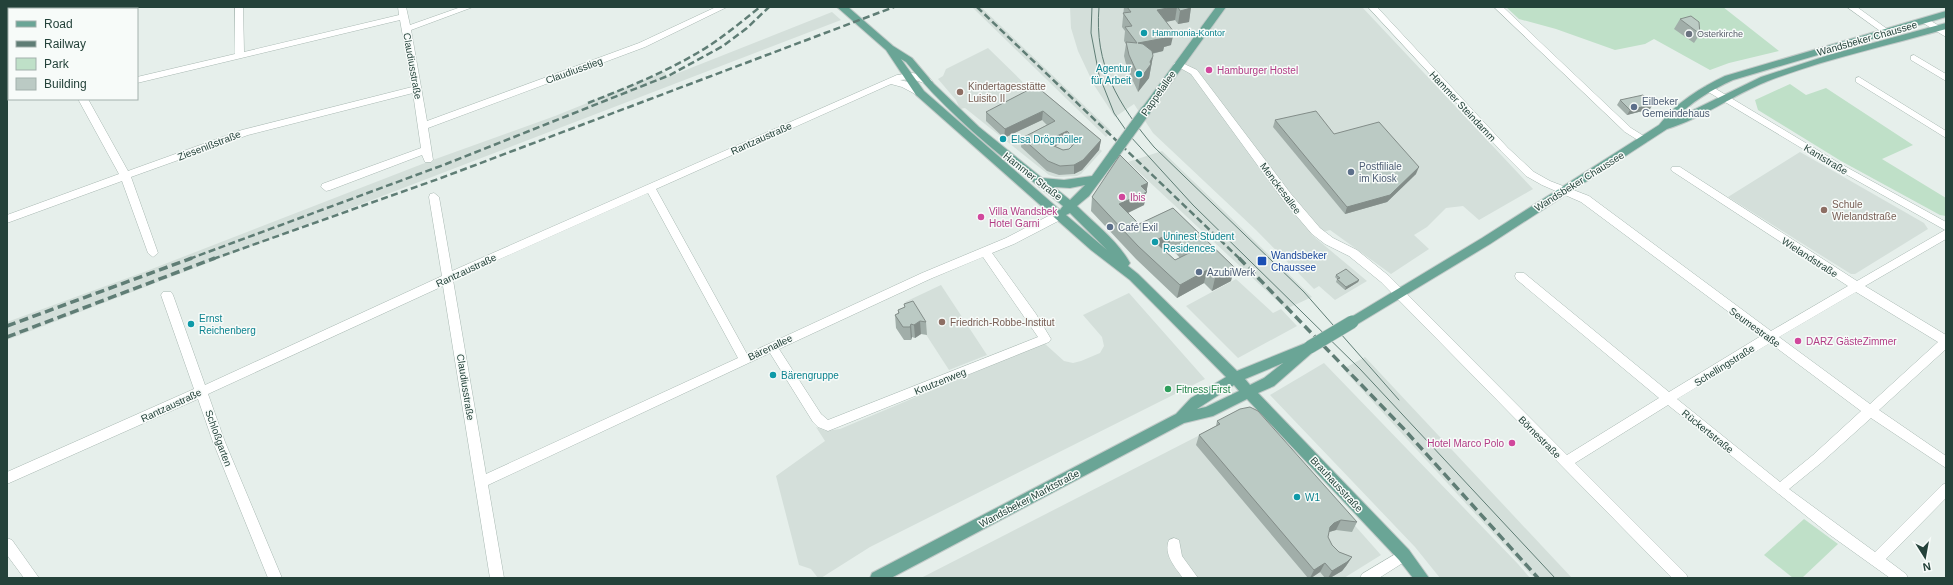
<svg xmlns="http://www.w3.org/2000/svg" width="1953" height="585" font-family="Helvetica,sans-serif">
<rect width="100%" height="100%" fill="#e6efeb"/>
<!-- built -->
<g fill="#d4dfda">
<path d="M972,7H981L1111,131L1106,137Z"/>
<path d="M1070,7H1362L1533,189L1479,220L1463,206L1446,208L1427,227L1414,235L1429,249L1391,274L1330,230L1312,235L1367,281L1335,300L1319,286L1314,289L1256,230L1153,133L1134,104L1115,117L1094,85L1078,51L1071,28Z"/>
<path d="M832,12L841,20L7,340V322L144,272L430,161L555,116L664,72L668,77Z"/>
<path d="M988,48L1034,93L1102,151L1081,174L1077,176L1056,177L1049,175L965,108L960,109L956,100L938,79L943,76L946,69Z"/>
<path d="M1162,151L1224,211L1312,297L1286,309L1128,162Z"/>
<path d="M1800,152L1924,223L1928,229L1855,274H1851L1728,197Z"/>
<path d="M1236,279L1273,313L1281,309L1297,326L1238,358L1186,306Z"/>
<path d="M941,285L987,355L949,370L905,302Z"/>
<path d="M1129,293L1205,379L870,547L821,578H818L811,569L799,565L776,476L825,441L816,427L826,431L840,429L1044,343L1064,361L1073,363L1081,361L1100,353L1104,346L1102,337L1083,315Z"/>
<path d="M1365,357L1572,578H1534L1343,369Z"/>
<path d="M1324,363L1518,564L1530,578H1440L1415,547L1270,395Z"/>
<path d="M1235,417L1262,421L1381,555L1344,578H921Z"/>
</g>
<!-- green -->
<g fill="#bfe0c8">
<path d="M1506,7H1723L1779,51L1729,63L1710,70L1654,39L1645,44L1615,50L1556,29L1519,19Z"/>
<path d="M1790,84L1806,95L1826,88L1913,145L1882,159L1946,198V216L1940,215L1841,161L1758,110L1755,100Z"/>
<path d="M1804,519L1838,544L1802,578H1793L1764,555Z"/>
</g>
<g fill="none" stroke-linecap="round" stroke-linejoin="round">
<defs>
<g id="minor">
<rect x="88" y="7" width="8" height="2"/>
<path d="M123,7H134L133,9H122Z"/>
<path d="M235,7H243L244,52L399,15L398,7H406L410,25L461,7H473L411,30L427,121L639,43L716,7H727L645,47L428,128L433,160L431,162H425L422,155L330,190L326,191L321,187L322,184L421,148L413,93L248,135L131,177L158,253L153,257L148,253L122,181L7,223V215L119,174L78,99H88L128,171L242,130L412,87L400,20L137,83V77L235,54Z"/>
<path d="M1368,7H1377L1508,148L1534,172L1550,181L1589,196L1771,331L1848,286L1672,171L1671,169L1672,167H1680L1857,281L1945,230L1833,167L1705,90V86H1711L1839,163L1946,222V239L1865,286L1946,335V349L1879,410L1946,456V468L1871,418L1821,463L1789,489L1875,552L1942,485L1946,483V498L1886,559L1906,574L1908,578H1890L1830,535L1668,405L1575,463L1686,574L1688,578H1672L1381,282L1349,256L1325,244L1312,234L1283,200L1191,74L1173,64L1178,61L1197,70L1291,194L1320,228L1333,238L1357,250L1389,276L1567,455L1659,398L1516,279L1515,276L1516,273H1524L1669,392L1761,336L1581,202L1542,185L1526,176L1502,152ZM1856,292L1938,342L1870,404L1779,337ZM1770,343L1861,411L1813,455L1780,482L1677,399Z"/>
<path d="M1494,7H1503L1631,128L1647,138L1649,140L1647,142H1641L1625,132Z"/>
<path d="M1847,7H1857L1890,31L1886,34L1883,33Z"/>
<path d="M1926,18L1946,30V37L1923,23L1922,21Z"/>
<path d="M1914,55L1946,74V81L1911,60V56Z"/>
<path d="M9,64V70L7,71V65Z"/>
<path d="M913,73L930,79L932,81L927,84L912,79L900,80L908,82L923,91V95H917L902,87L891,84L656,189L747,354L922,273L1006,238L1056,212H1064L1065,215L1064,218L1014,244L992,253L1036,314L1051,339L1049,342L828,431L818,427L813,422L770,353L488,485L504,578H490L443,286L208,394L225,442L282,578H268L213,442L198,399L7,484V472L194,389L161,295L163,292H171L173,295L205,385L442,276L429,197L430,194L434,193L439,197L452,271L897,75ZM648,193L738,358L486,474L453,280ZM983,257L1038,337L828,420L821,414L779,349L930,279Z"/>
<path d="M1859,77L1946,131V138L1856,82V78Z"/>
<path d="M7,538L12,540L39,578H24L7,555Z"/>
<path d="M1174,538L1179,540L1182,556L1198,578H1183C1175,567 1163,554 1169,540Z"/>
<path d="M1404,549L1409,551L1411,555L1409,559L1379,578H1360L1362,574Z"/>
</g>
<g id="major">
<path d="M837,7H848L893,46L912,58L934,84L979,127L1042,178L1064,180L1092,176L1110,151H1118L1119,154L1118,157L1089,196L1077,206C1095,224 1118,241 1130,263L1128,266L1138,274L1237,371L1306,343L1310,342L1314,343L1316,347L1314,351L1274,386L1258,393L1409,550L1429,578H1413L1399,560L1247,399L1213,416L1184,423L891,578H870L872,573L1176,414L1191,398L1226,377L1130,280L1091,250L916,95L886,50ZM901,59L906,62C950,118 1008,161 1063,206L1060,210L924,91ZM1085,185L1070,200L1054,187L1070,188ZM1070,213L1107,250L1066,215ZM1283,363L1264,378L1250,385L1245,379ZM1234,385L1239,391L1206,407L1197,409Z"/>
<path d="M1216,7H1226L1150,112H1142L1141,110L1142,108Z"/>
<path d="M1946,11V17L1733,80C1711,90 1691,102 1675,119L1761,77L1829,55L1946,23V29C1887,46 1825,59 1768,81C1733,95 1703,118 1667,129L1490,244L1356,325L1352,327L1348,325L1346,322L1348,319L1482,238L1659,125C1677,102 1700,88 1725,76Z"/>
</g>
</defs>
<!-- minor casing -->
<use href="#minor" stroke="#a8b8b2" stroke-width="1"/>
<!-- major casing -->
<use href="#major" stroke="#c2cac8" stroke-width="2"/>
<!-- minor -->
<use href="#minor" fill="#fff" fill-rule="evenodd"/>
<!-- major -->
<use href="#major" fill="#6aa596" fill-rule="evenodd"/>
<!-- tram -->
<g stroke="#5f7d75" stroke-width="1">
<path d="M1092,7L1091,33L1099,75L1114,113L1130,136L1193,205L1360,369L1555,578"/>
<path d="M1099,7C1094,65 1118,104 1154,147L1304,292L1399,400"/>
</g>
<!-- rail-far1 -->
<g stroke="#5f7d75" stroke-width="2.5" stroke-dasharray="7 3.5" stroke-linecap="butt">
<path d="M977,7L1240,259"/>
<path d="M588,103C626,88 664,73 699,52C721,39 740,23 760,7"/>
<path d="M189,259L446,164L670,75L723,46L747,28L769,7"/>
<path d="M213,259L441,178L894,7"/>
</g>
<!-- rail -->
<g stroke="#5f7d75" stroke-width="3.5" stroke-dasharray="9 4.5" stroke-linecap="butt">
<path d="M1239,258L1403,428L1538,578"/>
<path d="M7,326L192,258"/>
<path d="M7,337L215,258"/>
</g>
<defs>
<path id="major-bridge-far1" d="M1114,154L1146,110"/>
<path id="major-bridge" d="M1310,347L1352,322"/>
</defs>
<!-- major-bridge-far1 casing -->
<use href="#major-bridge-far1" stroke="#c2cac8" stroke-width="12" stroke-linecap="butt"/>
<!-- major-bridge casing -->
<use href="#major-bridge" stroke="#c2cac8" stroke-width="14" stroke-linecap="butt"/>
<!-- major-bridge-far1 -->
<use href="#major-bridge-far1" stroke="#6aa596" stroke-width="10"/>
<!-- major-bridge -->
<use href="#major-bridge" stroke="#6aa596" stroke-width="13"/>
</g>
<!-- wall -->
<g fill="#a1aea9" fill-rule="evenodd">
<path d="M1124,7H1191L1189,22L1178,24L1175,20L1166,22L1171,45L1164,47L1163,51L1152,54L1153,56L1149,78L1138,92L1127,68L1124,56L1126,44L1124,41L1125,31L1122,27Z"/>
<path d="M1680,19L1700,34L1694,43L1674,29Z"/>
<path d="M1036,86L1101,140L1099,150L1082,170L1074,174L1059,175L1047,171L1021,147L1022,138L1047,125L1042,120L1004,138L986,121V112ZM1066,141L1072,146L1069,149L1063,150L1055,146Z"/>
<path d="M1620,100L1650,109L1627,115L1617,105Z"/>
<path d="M1275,120L1334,134L1416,174L1387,202L1345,214L1273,127Z"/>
<path d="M1148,183L1144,205L1128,213L1139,224L1173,208L1234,267L1231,281L1212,291L1204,283L1177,298L1136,259L1091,211L1092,197ZM1169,246L1180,258L1175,260L1163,249Z"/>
<path d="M1336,275L1359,280L1358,282L1345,290L1336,282L1337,279L1335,277Z"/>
<path d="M904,304L926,322L927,335L921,334L915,338L912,337L911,340H904L896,328L895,315L898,313V310L905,307Z"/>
<path d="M1217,421L1357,522L1352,532L1336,530L1329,532L1328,537L1332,545L1339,552L1352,557L1346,566L1342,571L1330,578H1325L1320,572L1311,578H1308L1196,445L1199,435L1216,426Z"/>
</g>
<!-- shaded-wall -->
<g fill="#838d89">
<path d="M1173,7H1177L1175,20L1155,24L1157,10Z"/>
<path d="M1190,7H1191L1189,22L1178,24L1180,11Z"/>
<path d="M1174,32L1171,45L1164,47L1163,51L1136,57L1138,43L1162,34Z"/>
<path d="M1153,56L1149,78L1138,92L1140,79Z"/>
<path d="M1653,104L1650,109L1627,115L1630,110Z"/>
<path d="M1043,111L1042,120L1004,138L1005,129Z"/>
<path d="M1067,131L1066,141L1045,151V142Z"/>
<path d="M1101,140L1099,150L1082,170L1074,174V165Z"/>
<path d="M1419,167L1416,174L1387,202L1345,214L1347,207Z"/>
<path d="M1148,183L1144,205L1117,218L1119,204L1141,186Z"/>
<path d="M1171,233L1169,246L1152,254L1154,241Z"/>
<path d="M1234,267L1231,281L1212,291L1215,278Z"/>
<path d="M1207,270L1204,283L1177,298L1180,285Z"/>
<path d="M1359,280L1358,282L1345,290L1346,287Z"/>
<path d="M920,321L921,334L915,338L914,325Z"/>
<path d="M911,324L912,337L911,340L910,327Z"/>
<path d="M1341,520L1336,530L1329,532L1330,527L1334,523Z"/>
<path d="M1352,557L1346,566L1342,571L1330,578H1328L1332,571Z"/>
<path d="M1325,563L1320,572L1311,578H1310L1314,570Z"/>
</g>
<!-- building -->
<g fill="#bbcac4" stroke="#838d89" fill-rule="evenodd">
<path d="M1127,7H1173L1157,10L1174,32L1162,34L1165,38L1138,43L1143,44L1152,51L1153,56L1150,62L1151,64L1140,79L1129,55L1126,42L1137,43L1125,27L1132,26L1123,13L1131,12Z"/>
<path d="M1178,7H1190L1191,8L1180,11Z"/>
<path d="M1691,16L1699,22L1700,34L1680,19Z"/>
<path d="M1036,86L1101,140L1083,160L1074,165L1060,166L1048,161L1022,138L1055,121L1043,111L1005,129L986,112ZM1067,131L1077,141L1069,149L1063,150L1045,142Z"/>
<path d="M1643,95L1653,104L1630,110L1620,100Z"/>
<path d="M1316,111L1334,134L1379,122L1419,167L1390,195L1347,207L1275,120Z"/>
<path d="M1120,155L1148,183L1141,186L1147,192L1119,204L1139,224L1173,208L1234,267L1215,278L1207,270L1180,285L1138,246L1092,197ZM1171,233L1191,252L1175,260L1154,241Z"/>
<path d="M1346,269L1359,280L1346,287L1337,279L1340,278L1336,275Z"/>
<path d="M913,301L926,322L920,321L914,325L911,324L910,327H903L895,315L899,313L898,310L905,307L904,304Z"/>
<path d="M1250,407L1258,411L1357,522L1341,520L1334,523L1330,527L1328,537L1332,545L1339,552L1352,557L1347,562L1332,571L1325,563L1314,570L1199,435L1220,424L1217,421L1240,409Z"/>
</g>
<!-- markers -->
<g fill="#0f9aa8" stroke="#f7fbf9" stroke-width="1.5">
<circle cx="1144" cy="33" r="4"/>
<circle cx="1139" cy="74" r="4"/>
<circle cx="1003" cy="139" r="4"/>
<circle cx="1155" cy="242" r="4"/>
<circle cx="191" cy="324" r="4"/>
<circle cx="773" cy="375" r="4"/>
<circle cx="1297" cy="497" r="4"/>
</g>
<circle fill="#6b7280" stroke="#f7fbf9" stroke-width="1.5" cx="1689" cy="34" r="4"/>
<g fill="#d1479c" stroke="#f7fbf9" stroke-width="1.5">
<circle cx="1209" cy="70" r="4"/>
<circle cx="1122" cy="197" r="4"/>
<circle cx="981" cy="217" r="4"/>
<circle cx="1798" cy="341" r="4"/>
<circle cx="1512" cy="443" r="4"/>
</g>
<g fill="#8d6e63" stroke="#f7fbf9" stroke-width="1.5">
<circle cx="960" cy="92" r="4"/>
<circle cx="1824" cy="210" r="4"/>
<circle cx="942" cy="322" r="4"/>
</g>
<g fill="#5c6f8a" stroke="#f7fbf9" stroke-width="1.5">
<circle cx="1634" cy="107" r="4"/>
<circle cx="1351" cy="172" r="4"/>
<circle cx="1110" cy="227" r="4"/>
<circle cx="1199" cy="272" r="4"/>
</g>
<rect fill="#1a4fb4" stroke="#f7fbf9" stroke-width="1.5" x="1257" y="256" width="10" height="10" rx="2"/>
<circle fill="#2e9e5b" stroke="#f7fbf9" stroke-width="1.5" cx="1168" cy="389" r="4"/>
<g text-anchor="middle" stroke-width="3" stroke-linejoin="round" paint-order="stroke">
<!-- far-culture labels -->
<g font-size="9" fill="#0d838f" stroke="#f7fbf9" text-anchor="start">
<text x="1152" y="36">Hammonia-Kontor</text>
</g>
<!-- far-worship labels -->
<g font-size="9" fill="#5b616d" stroke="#f7fbf9" text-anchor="start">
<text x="1697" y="37">Osterkirche</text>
</g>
<!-- street labels -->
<g font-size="10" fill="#24423a" stroke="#f7fbf9">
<text transform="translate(1867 38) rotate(-16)" y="4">Wandsbeker Chaussee</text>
<text transform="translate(413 66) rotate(80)" y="4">Claudiusstraße</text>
<text transform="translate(574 70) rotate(-20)" y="4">Claudiusstieg</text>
<text transform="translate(1158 93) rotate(-55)" y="4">Pappelallee</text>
<text transform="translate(1463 106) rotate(47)" y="4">Hammer Steindamm</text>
<text transform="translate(761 138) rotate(-24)" y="4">Rantzaustraße</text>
<text transform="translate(209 145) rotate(-21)" y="4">Ziesenißstraße</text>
<text transform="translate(1826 159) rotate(31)" y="4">Kantstraße</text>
<text transform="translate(1033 176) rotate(38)" y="4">Hammer Straße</text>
<text transform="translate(1579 181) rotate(-32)" y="4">Wandsbeker Chaussee</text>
<text transform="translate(1281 188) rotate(53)" y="4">Menckesallee</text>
<text transform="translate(1810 257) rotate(33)" y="4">Wielandstraße</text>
<text transform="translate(466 270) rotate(-25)" y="4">Rantzaustraße</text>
<text transform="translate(1755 327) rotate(36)" y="4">Seumestraße</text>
<text transform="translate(770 347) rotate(-25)" y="4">Bärenallee</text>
<text transform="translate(1724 365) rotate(-32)" y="4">Schellingstraße</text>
<text transform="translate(940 381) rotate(-22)" y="4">Knutzenweg</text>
<text transform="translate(466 387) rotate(81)" y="4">Claudiusstraße</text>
<text transform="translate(171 405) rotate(-25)" y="4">Rantzaustraße</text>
<text transform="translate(1708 431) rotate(39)" y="4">Rückertstraße</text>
<text transform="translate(1540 437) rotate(45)" y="4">Börnestraße</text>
<text transform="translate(219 438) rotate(70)" y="4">Schloßgarten</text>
<text transform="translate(1337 484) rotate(47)" y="4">Brauhausstraße</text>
<text transform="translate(1029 498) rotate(-28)" y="4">Wandsbeker Marktstraße</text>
</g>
<!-- culture labels -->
<g font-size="10" fill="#0d838f" stroke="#f7fbf9" text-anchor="start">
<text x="1131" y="72" text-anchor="end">Agentur<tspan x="1131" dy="12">für Arbeit</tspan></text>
<text x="1011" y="143">Elsa Drögmöller</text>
<text x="1163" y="240">Uninest Student<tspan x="1163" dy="12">Residences</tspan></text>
<text x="199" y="322">Ernst<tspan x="199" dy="12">Reichenberg</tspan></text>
<text x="781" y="379">Bärengruppe</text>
<text x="1305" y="501">W1</text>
</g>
<!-- hotel labels -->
<g font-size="10" fill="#b23c85" stroke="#f7fbf9" text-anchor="start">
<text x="1217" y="74">Hamburger Hostel</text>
<text x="1130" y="201">Ibis</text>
<text x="989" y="215">Villa Wandsbek<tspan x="989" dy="12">Hotel Garni</tspan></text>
<text x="1806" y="345">DARZ GästeZimmer</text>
<text x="1504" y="447" text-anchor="end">Hotel Marco Polo</text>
</g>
<!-- education labels -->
<g font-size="10" fill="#785e54" stroke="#f7fbf9" text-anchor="start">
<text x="968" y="90">Kindertagesstätte<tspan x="968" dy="12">Luisito II</tspan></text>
<text x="1832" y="208">Schule<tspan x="1832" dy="12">Wielandstraße</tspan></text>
<text x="950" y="326">Friedrich-Robbe-Institut</text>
</g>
<!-- service labels -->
<g font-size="10" fill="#4e5e75" stroke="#f7fbf9" text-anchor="start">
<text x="1642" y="105">Eilbeker<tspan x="1642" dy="12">Gemeindehaus</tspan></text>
<text x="1359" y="170">Postfiliale<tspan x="1359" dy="12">im Kiosk</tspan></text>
<text x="1118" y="231">Café Exil</text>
<text x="1207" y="276">AzubiWerk</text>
</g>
<!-- transit labels -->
<g font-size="10" fill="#164399" stroke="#f7fbf9" text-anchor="start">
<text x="1271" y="259">Wandsbeker<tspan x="1271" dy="12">Chaussee</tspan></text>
</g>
<!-- leisure labels -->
<g font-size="10" fill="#27864d" stroke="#f7fbf9" text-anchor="start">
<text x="1176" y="393">Fitness First</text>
</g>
</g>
<!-- border -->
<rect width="1953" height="585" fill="none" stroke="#24423a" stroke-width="16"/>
<!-- legend -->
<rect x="8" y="8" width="130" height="92" fill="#f7fbf9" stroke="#a3b1ad"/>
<rect x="16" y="21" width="20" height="6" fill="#6aa596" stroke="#a3b1ad"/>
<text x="44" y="28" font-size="12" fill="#24423a">Road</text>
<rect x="16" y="41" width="20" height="6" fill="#5f7d75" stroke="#a3b1ad"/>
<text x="44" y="48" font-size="12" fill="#24423a">Railway</text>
<rect x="16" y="58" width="20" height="12" fill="#bfe0c8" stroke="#a3b1ad"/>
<text x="44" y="68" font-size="12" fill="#24423a">Park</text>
<rect x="16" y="78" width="20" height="12" fill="#bbcac4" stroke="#a3b1ad"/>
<text x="44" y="88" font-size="12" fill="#24423a">Building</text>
<!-- north arrow -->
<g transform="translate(1925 557) rotate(169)" stroke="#f7fbf9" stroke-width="3" paint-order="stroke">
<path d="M0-3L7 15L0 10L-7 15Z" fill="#24423a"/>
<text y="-6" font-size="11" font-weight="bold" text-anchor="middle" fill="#24423a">N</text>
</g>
</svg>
